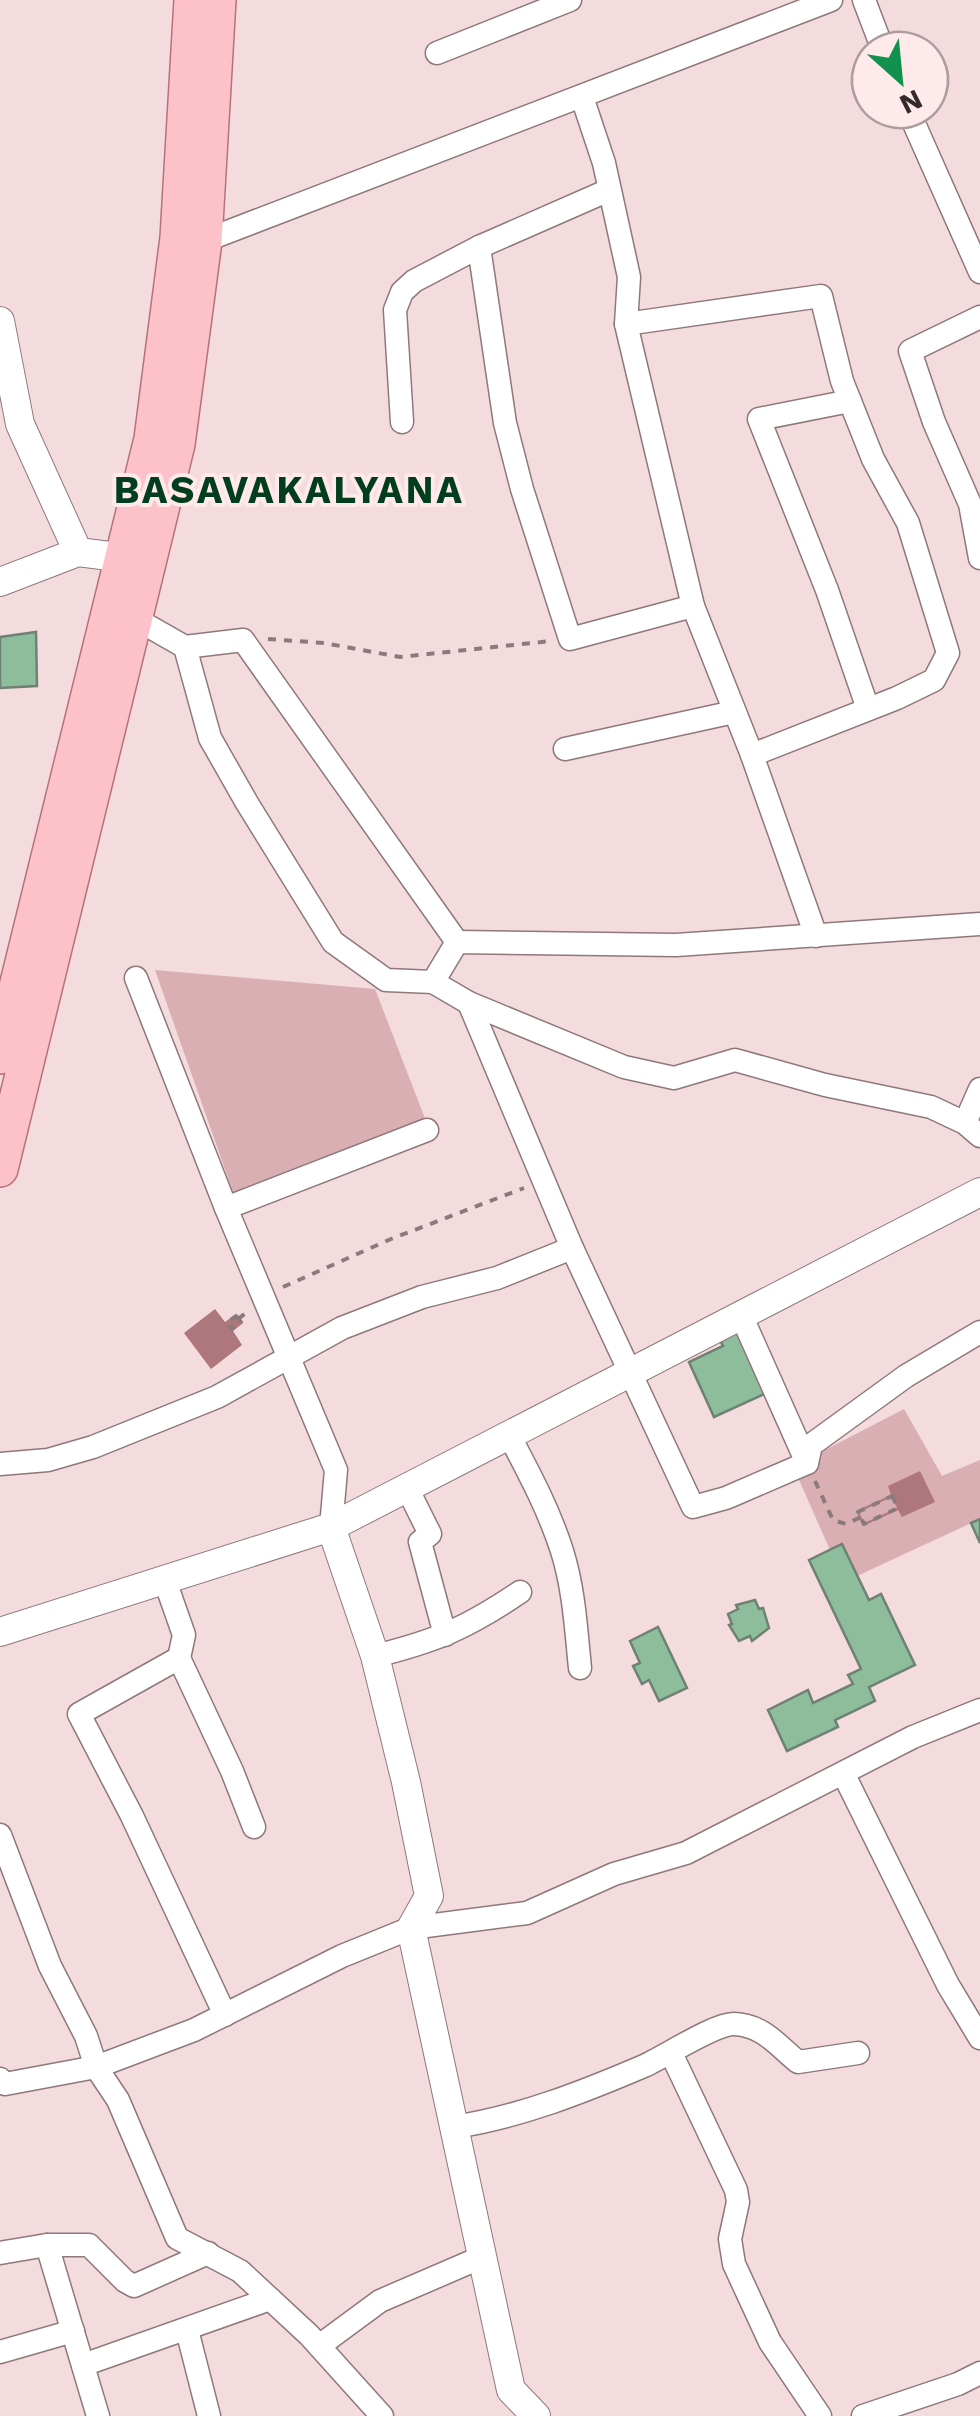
<svg xmlns="http://www.w3.org/2000/svg" width="980" height="2416" font-family="'Work Sans',sans-serif">
<rect width="100%" height="100%" fill="#f4dbdd"/>
<!-- green -->
<g fill="#d9afb3">
<path d="M155,970L375,989L426,1121L234,1195Z"/>
<path d="M904,1409L942,1476L980,1460V1519L857,1576L842,1544L830,1550L796,1473L825,1450Z"/>
</g>
<!-- water -->
<g fill="#ae767d" fill-rule="evenodd">
<path d="M215,1309L225,1322L236,1314L243,1323L233,1331L242,1345L211,1369L184,1333Z"/>
<path d="M920,1471L935,1502L902,1517L898,1510L863,1526L856,1511L891,1495L888,1486ZM892,1497L897,1508L864,1523L859,1512Z"/>
</g>
<!-- building -->
<g fill="#8ebd9b" stroke="#6f8174" stroke-width="2.5">
<path d="M36,632L37,686L0,688V637Z"/>
<path d="M742,1327L771,1391L714,1417L689,1362L723,1346L719,1338Z"/>
<path d="M980,1519V1543L971,1523Z"/>
<path d="M842,1544L869,1600L881,1594L915,1665L869,1687L875,1701L835,1720L838,1727L787,1751L768,1710L808,1690L813,1703L853,1684L848,1675L861,1669L809,1560Z"/>
<path d="M755,1600L759,1609L763,1608L769,1628L752,1641L750,1636L739,1641L729,1625L732,1624L728,1614L738,1609L736,1605Z"/>
<path d="M658,1627L687,1688L659,1701L649,1680L642,1684L633,1666L640,1663L630,1641Z"/>
</g>
<g fill="none" stroke-linecap="round" stroke-linejoin="round">
<defs>
<g id="minor">
<path d="M864,0L883,50"/>
<path d="M437,53L570,0"/>
<path d="M582,97L604,163L629,277L626,324L693,606L752,755L816,936"/>
<path d="M908,110L980,272"/>
<path d="M194,240L204,241L831,0"/>
<path d="M479,247L505,423L522,489L570,639L693,606"/>
<path d="M980,317L910,351L934,422L970,504L980,558"/>
<path d="M626,324L821,296L842,381L873,459L908,523L948,653L934,680L897,698L752,755"/>
<path d="M850,401L759,419L827,590L868,709"/>
<path d="M402,422L395,310L402,292L414,281L479,247L609,190"/>
<path d="M125,617L136,619L185,647L210,738L247,803L333,942L386,980L433,982L469,1003L624,1067L674,1078L735,1060L825,1085L931,1107L965,1123L980,1136"/>
<path d="M185,647L243,640L457,942"/>
<path d="M565,749L734,712"/>
<path d="M136,978L226,1208L336,1470L331,1527"/>
<path d="M433,982L457,942L676,945L980,924"/>
<path d="M469,1003L572,1248L693,1507L726,1498L807,1463L811,1445L906,1376L980,1332"/>
<path d="M965,1123L980,1089"/>
<path d="M226,1208L427,1130"/>
<path d="M741,1315L807,1463"/>
<path d="M509,1435C529,1473 549,1510 562,1551C574,1589 576,1629 580,1668"/>
<path d="M0,1464L48,1460L93,1447L217,1397L342,1328L422,1297L497,1278L572,1248"/>
<path d="M407,1488L430,1534L420,1542L445,1635"/>
<path d="M164,1578L184,1635L179,1658"/>
<path d="M375,1656C436,1641 467,1628 520,1592"/>
<path d="M843,1773L948,1985L980,2038"/>
<path d="M0,1835L50,1966L86,2036L96,2067L118,2100L177,2238L240,2271L309,2335L382,2416"/>
<path d="M225,2015L132,1816L79,1714L179,1658L232,1771L254,1827"/>
<path d="M671,2053L736,2190L738,2202L730,2239L734,2264L770,2342L820,2416"/>
<path d="M0,2079L5,2084L96,2067L194,2030L342,1956L411,1928L527,1913L614,1874L686,1853L913,1737L980,1710"/>
<path d="M454,2127C520,2117 583,2092 644,2066C664,2057 716,2023 734,2024C763,2025 777,2045 798,2062L858,2053"/>
<path d="M47,2245L98,2416"/>
<path d="M0,2253L47,2245H89L125,2281L134,2286L208,2253"/>
<path d="M187,2330L209,2416"/>
<path d="M319,2346L380,2301L482,2257"/>
<path d="M0,2352L73,2331"/>
<path d="M83,2365L270,2299"/>
<path d="M863,2416L958,2384L980,2373"/>
</g>
<g id="tertiary">
<path d="M0,321L20,424L78,552"/>
<path d="M0,582L78,552L141,560"/>
<path d="M331,1527L375,1656L406,1782L429,1896L411,1928L511,2390L536,2416"/>
<path d="M0,1632L331,1527L980,1192"/>
</g>
<g id="primary">
<path d="M0,1056L152,439L178,238L192,0"/>
<path d="M0,1169L177,444L204,241L218,0"/>
</g>
</defs>
<!-- minor casing -->
<use href="#minor" stroke="#8f787a" stroke-width="25"/>
<!-- tertiary casing -->
<use href="#tertiary" stroke="#8f787a" stroke-width="30"/>
<!-- primary casing -->
<use href="#primary" stroke="#b6727a" stroke-width="38"/>
<!-- path -->
<g stroke="#8b7a7c" stroke-width="4" stroke-dasharray="8 8" stroke-linecap="butt">
<path d="M268,639L324,643L400,657L551,641"/>
<path d="M283,1287L391,1239L524,1188"/>
<path d="M236,1316L241,1322L232,1329L227,1323Z"/>
<path d="M238,1319L247,1312"/>
<path d="M815,1481L833,1520L846,1524L861,1517"/>
<path d="M892,1496L898,1508L864,1524L858,1512Z"/>
</g>
<!-- minor -->
<use href="#minor" stroke="#fff" stroke-width="22"/>
<!-- tertiary -->
<use href="#tertiary" stroke="#fff" stroke-width="28"/>
<!-- primary -->
<use href="#primary" stroke="#fdc1c9" stroke-width="35"/>
</g>
<g text-anchor="middle" stroke-width="8" stroke-linejoin="round" paint-order="stroke">
<!-- district labels -->
<g font-size="38" font-weight="bold" letter-spacing="2.5" fill="#023d1d" stroke="#fee9eb">
<text x="289" y="503">BASAVAKALYANA</text>
</g>
</g>
<!-- north arrow -->
<g transform="translate(900 80) rotate(153)"><circle r="48" fill="#fee9eb" stroke="#ad9d9e" stroke-width="2.5"/>
<path d="M0-8L18 38L0 25L-18 38Z" fill="#12914e"/>
<text y="-15" font-size="28" font-weight="bold" text-anchor="middle" fill="#342a2b">N</text>
</g>
</svg>
